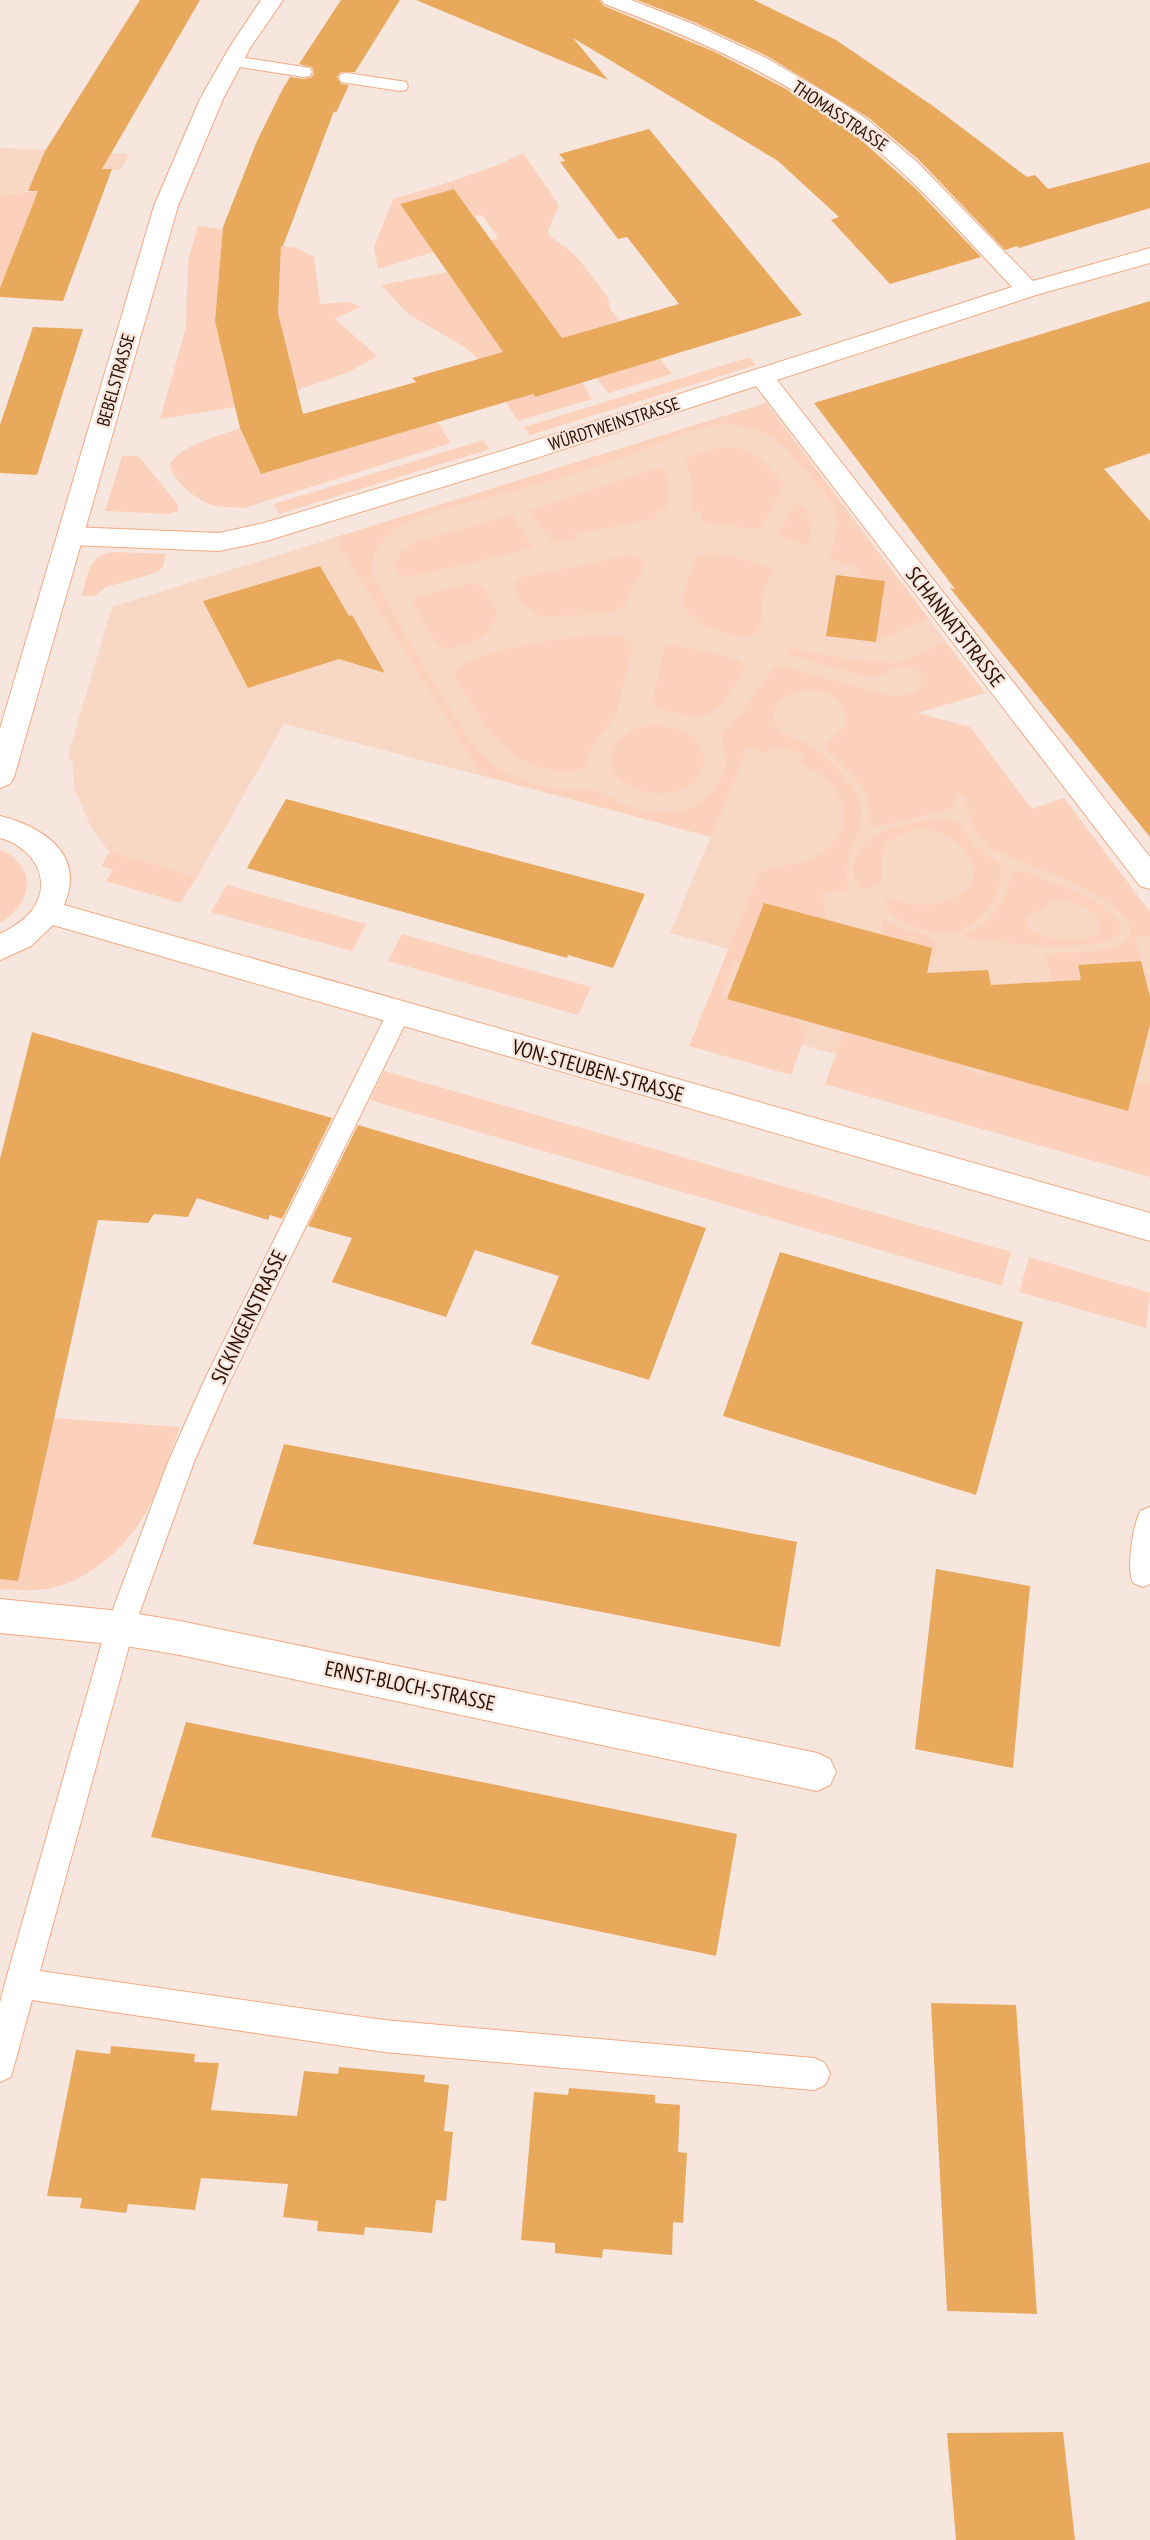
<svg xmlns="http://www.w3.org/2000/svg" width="1150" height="2540" font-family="'PT Sans Narrow',sans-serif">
<rect width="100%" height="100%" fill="#f6e6de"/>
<!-- built -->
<g fill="#f9d7c5">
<path d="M0,148L129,154L121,170L39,165L28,191L0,194Z"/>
<path d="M766,403L985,693L917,713L970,727L1032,809L1064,798L1150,912V1141L701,1017L729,949L670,933L711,836L284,724L197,877L110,853L92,829L74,788L73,765L68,755L112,607Z"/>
</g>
<!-- green -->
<g fill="#fcd1bb" fill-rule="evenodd">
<path d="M523,153L559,205L548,231L550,236L576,256L607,296L611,310L619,321L562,338L491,240L498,238L482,215L475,216L454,189L400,204L433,252L378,269L374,247L393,199C437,186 481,174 523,153Z"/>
<path d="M38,191L0,288V194Z"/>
<path d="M198,226L223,229L215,321L236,407L160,419L186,327L188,261Z"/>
<path d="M281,246L297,248L314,257L320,304L350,302L360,307L335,319L377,356L347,373L297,390L278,313Z"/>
<path d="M447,272L534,396L582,382L592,399L518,421L477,358L466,348L408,314L381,285Z"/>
<path d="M750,357L756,365L530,435L524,427Z"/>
<path d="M660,358L672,374L608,393L597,378Z"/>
<path d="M766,403L928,618L876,642L885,582L862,578L854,567L829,558C843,515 839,511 811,477C786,447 771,428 730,425C699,423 667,441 639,451C603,464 567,476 531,486C495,497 420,510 393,531C378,542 372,555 371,573L425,669L467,736L479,752L495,767L509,775L533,784L557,789L600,791L624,805L647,812H678L694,806L708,797L723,775L727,763L720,733L741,713L774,667H785L891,696C905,696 914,695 922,683V677C904,655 894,674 875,676C860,677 809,660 791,655L786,648L845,659L898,663L945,642L985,693L917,713L970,727L1032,809L1064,798L1150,912V936L1134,937L1141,961L1078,965L1085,997L1057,999L1045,954C1068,952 1096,954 1118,946C1124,943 1128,939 1130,933C1138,899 1012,862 987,846L975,834L964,795H958L952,808L943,811L879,826L872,825C868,817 869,806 866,797C857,776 840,764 825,748V744L845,726C854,684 778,675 773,718C780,736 792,736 808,744C822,750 852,783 858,797C873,831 835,856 850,890L823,892L826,920L764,903L741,963L735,962L720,997L794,1018V1022L809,1026L791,1075L689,1046L759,874C772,863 788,867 803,862C827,856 851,830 842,804C835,784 819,772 800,764L804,753L771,747L767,753L747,748L711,837L482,775L334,538Z"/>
<path d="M437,422L451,443L244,508C235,507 225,508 216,506C199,503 174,482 170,466C174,447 222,435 240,428L261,474Z"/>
<path d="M483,440L490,449L279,514L274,504Z"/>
<path d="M721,447C754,447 763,460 783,483V489L760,530L702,522V512L691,511L692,484L685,460L688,457Z"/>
<path d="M122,456H136L141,459L178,505V511L168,514L105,511Z"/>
<path d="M659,468L666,471C669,484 670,495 668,509L659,510L654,519L573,534L575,540L553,543L529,511Z"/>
<path d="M798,504L805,507L811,523L809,543L804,545L777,535L793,507Z"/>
<path d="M513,515L534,548L428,573L410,576L400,575L395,569L400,553L418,541Z"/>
<path d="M114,552L166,554L163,567L156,573L106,587L94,596H82C87,575 89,554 114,552Z"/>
<path d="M713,553L727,555L774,568C770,578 764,588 762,599C760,611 765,623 755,634C744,644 687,625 684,604C682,592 691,572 694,559L706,554Z"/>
<path d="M624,556H635L643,563L640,578L630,590L625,606L608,613L546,617C528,613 521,600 512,585L520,578Z"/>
<path d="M471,583L482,586L497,608C495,636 471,646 446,649L435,642L412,603L419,596Z"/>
<path d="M607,635L625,637L633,645L616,716L594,743L585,768C572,772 561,772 548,769C499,761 480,715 455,678V671C484,646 569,637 607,635Z"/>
<path d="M671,644L731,657L741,662L744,672L722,704L703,717L696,718L658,709L652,703L664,649Z"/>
<path d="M652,725C672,726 705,734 704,760C703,768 701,775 695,781C676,800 637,796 619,778C603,761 616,738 634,729C640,727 647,726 652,725Z"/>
<path d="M946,818L960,824L974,845L1000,864C1005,895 982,927 951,933C932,937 888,921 884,901C893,897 902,902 911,904C929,907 948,903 964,892C989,873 962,840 940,833C929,829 920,829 909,832C900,835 891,838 885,846C877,859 886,873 879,885L869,889L860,888C854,880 852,872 854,862C862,826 916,822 946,818Z"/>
<path d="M0,849C39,869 33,901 0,923Z"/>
<path d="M110,852L197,877L180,903L106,881L113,870L101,866Z"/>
<path d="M1019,870C1043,878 1117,904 1123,929C1108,959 989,942 960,936C991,923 1003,906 1011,874ZM1060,899C1078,902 1104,911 1100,933C1082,942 1041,941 1027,927L1026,919L1030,914L1046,909L1048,904Z"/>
<path d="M227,885L366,924L352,951L211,912Z"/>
<path d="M882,920L934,939L938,956L889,959Z"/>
<path d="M402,934L591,987L578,1015L388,961Z"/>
<path d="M844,1032L967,1066V1070L987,1076L988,1072L1128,1111L1136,1082H1150V1177L825,1084Z"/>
<path d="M384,1071L1011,1252L1002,1286L370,1100Z"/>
<path d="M1029,1257L1150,1293L1146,1328L1019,1292Z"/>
<path d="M54,1418L180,1427C169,1454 162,1484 148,1509C128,1546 89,1582 46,1589C31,1591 15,1590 0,1589V1563Z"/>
</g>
<!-- building -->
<g fill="#e8a95d">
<path d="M140,0H200L102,169H112L63,301L0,297V288L38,191H28L45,151Z"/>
<path d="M341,0H400L355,72H341L337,77L341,84L349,85L336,113L334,111L283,246H281L278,313L303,414L416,382L412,378L503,352L400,204L454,189L562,338L679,304L627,237L618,239L560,162L565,161L559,154L649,129L802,315L535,397L533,394L261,474L240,428L215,321L223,227L257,141L282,90L290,77L304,79L312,77L314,73L312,67L299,64Z"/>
<path d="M416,0H599L604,6L715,52L786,89L852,132L916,189L981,257L890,284L831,220L839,217L778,161L573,38L608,80Z"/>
<path d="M637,0H754L836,40L933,106L1027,177L1035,175L1048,189L1150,162V208L1019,248L1017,246L1005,250L919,160L869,118L767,56L694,22Z"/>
<path d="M1150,301V453L1104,469L1150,521V837L950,588L955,589L814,403Z"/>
<path d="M33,327L83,329L37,475L0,473V425Z"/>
<path d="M320,566L349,616L352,615L385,673L339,659L248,688L203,601Z"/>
<path d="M836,575L885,581L876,642L826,636Z"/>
<path d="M286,799L546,868L645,894L613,968L568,955L567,958L247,868Z"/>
<path d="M764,903L932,948L927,973L988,970L991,985L1081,980L1078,965L1141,961L1150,997V1025L1128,1111L727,999Z"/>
<path d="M32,1032L332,1118L282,1219L270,1215L268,1220L197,1198L188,1217L154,1214L148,1223L98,1220L18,1581L0,1579V1159Z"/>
<path d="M358,1125L706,1228L649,1380L531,1344L559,1276L475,1250L446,1317L332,1282L352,1238L308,1226Z"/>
<path d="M780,1252L1023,1322L976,1495L723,1416Z"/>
<path d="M284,1444L797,1542L780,1647L253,1544Z"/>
<path d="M936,1569L1030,1586L1013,1768L915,1749Z"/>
<path d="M186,1722L737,1834L716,1956L151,1837Z"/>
<path d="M931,2003L1016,2005L1037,2314L947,2311Z"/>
<path d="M111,2046L195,2054L194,2062L219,2063L211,2110L297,2116L304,2071L338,2074L339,2067L425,2075L424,2082L449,2085L444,2131L453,2132L446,2201L436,2200L432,2233L365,2227L364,2235L317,2231L318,2221L283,2217L288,2184L201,2178L195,2210L128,2204L126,2213L80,2208L82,2198L47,2196L76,2050L110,2054Z"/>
<path d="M569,2088L655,2095V2103L680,2105L678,2152L687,2153L683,2223L673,2222L672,2255L603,2249L602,2258L555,2253V2243L521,2240L534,2092L568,2095Z"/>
<path d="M1063,2432L1075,2540H956L947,2433Z"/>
</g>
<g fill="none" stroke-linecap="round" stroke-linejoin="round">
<defs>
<g id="service">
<path d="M233,56L304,67L310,68L312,72L310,76L304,77L227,65L225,61Z"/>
<path d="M347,73L400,81L406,82L408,86L406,90L400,91L341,82L339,78L341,74Z"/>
<path d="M398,1004L406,1007L410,1014L224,1393L194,1462L134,1628L40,1971L384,2020L814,2058L825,2063L830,2074L825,2085L814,2090L384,2052L32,2000L11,2077L0,2082V2003L5,1983L106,1628L168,1462L204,1381L390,1007Z"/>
<path d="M1150,1507V1584L1143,1587L1133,1583C1126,1567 1133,1527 1140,1511Z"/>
</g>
<g id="minor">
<path d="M601,0H631L693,24L766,58L835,98L868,120L917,162L1033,281L1150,248V263L1036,295L777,380L1150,857V889L1140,886L756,386L530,460L266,541L219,551L70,545L61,542L57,536L61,530L70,527L219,533L264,523L512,448L1012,287C970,243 930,196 884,156C804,85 704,42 605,4Z"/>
<path d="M0,1599L120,1611L180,1621L817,1753L830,1759L836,1772L830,1785L817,1791L180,1655L120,1645L0,1633Z"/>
</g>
<g id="tertiary">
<path d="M261,0H283L250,48L223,99L178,206L14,777L10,784L0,788V729L154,206L200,99L229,48Z"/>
<path d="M0,816C43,827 86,854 64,905L1150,1213V1241L53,925L31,946L0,960V934C12,928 25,920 33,909C54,878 31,846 0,838Z"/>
</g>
</defs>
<!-- service casing -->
<use href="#service" stroke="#f3a980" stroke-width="2"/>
<!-- minor casing -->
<use href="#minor" stroke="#f3a980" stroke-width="2"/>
<!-- tertiary casing -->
<use href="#tertiary" stroke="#f3a980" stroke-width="2"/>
<!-- service -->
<use href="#service" fill="#fff" fill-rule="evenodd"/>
<!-- minor -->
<use href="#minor" fill="#fff" fill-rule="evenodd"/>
<!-- tertiary -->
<use href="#tertiary" fill="#fff" fill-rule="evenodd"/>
</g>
<g text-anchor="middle" stroke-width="5" stroke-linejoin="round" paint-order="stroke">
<!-- far-street labels -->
<g font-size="18" fill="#2d1203" stroke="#f6e6de">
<text transform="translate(840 116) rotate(34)" y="6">THOMASSTRASSE</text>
<text transform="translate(116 380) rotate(-74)" y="6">BEBELSTRASSE</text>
<text transform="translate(614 424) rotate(-18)" y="6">WÜRDTWEINSTRASSE</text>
</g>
<!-- street labels -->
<g font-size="21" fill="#2d1203" stroke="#f6e6de">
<text transform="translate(955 627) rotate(52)" y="7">SCHANNATSTRASSE</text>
<text transform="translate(598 1071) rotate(16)" y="7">VON-STEUBEN-STRASSE</text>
<text transform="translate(249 1317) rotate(-64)" y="7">SICKINGENSTRASSE</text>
<text transform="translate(410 1686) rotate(12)" y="7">ERNST-BLOCH-STRASSE</text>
</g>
</g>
</svg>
